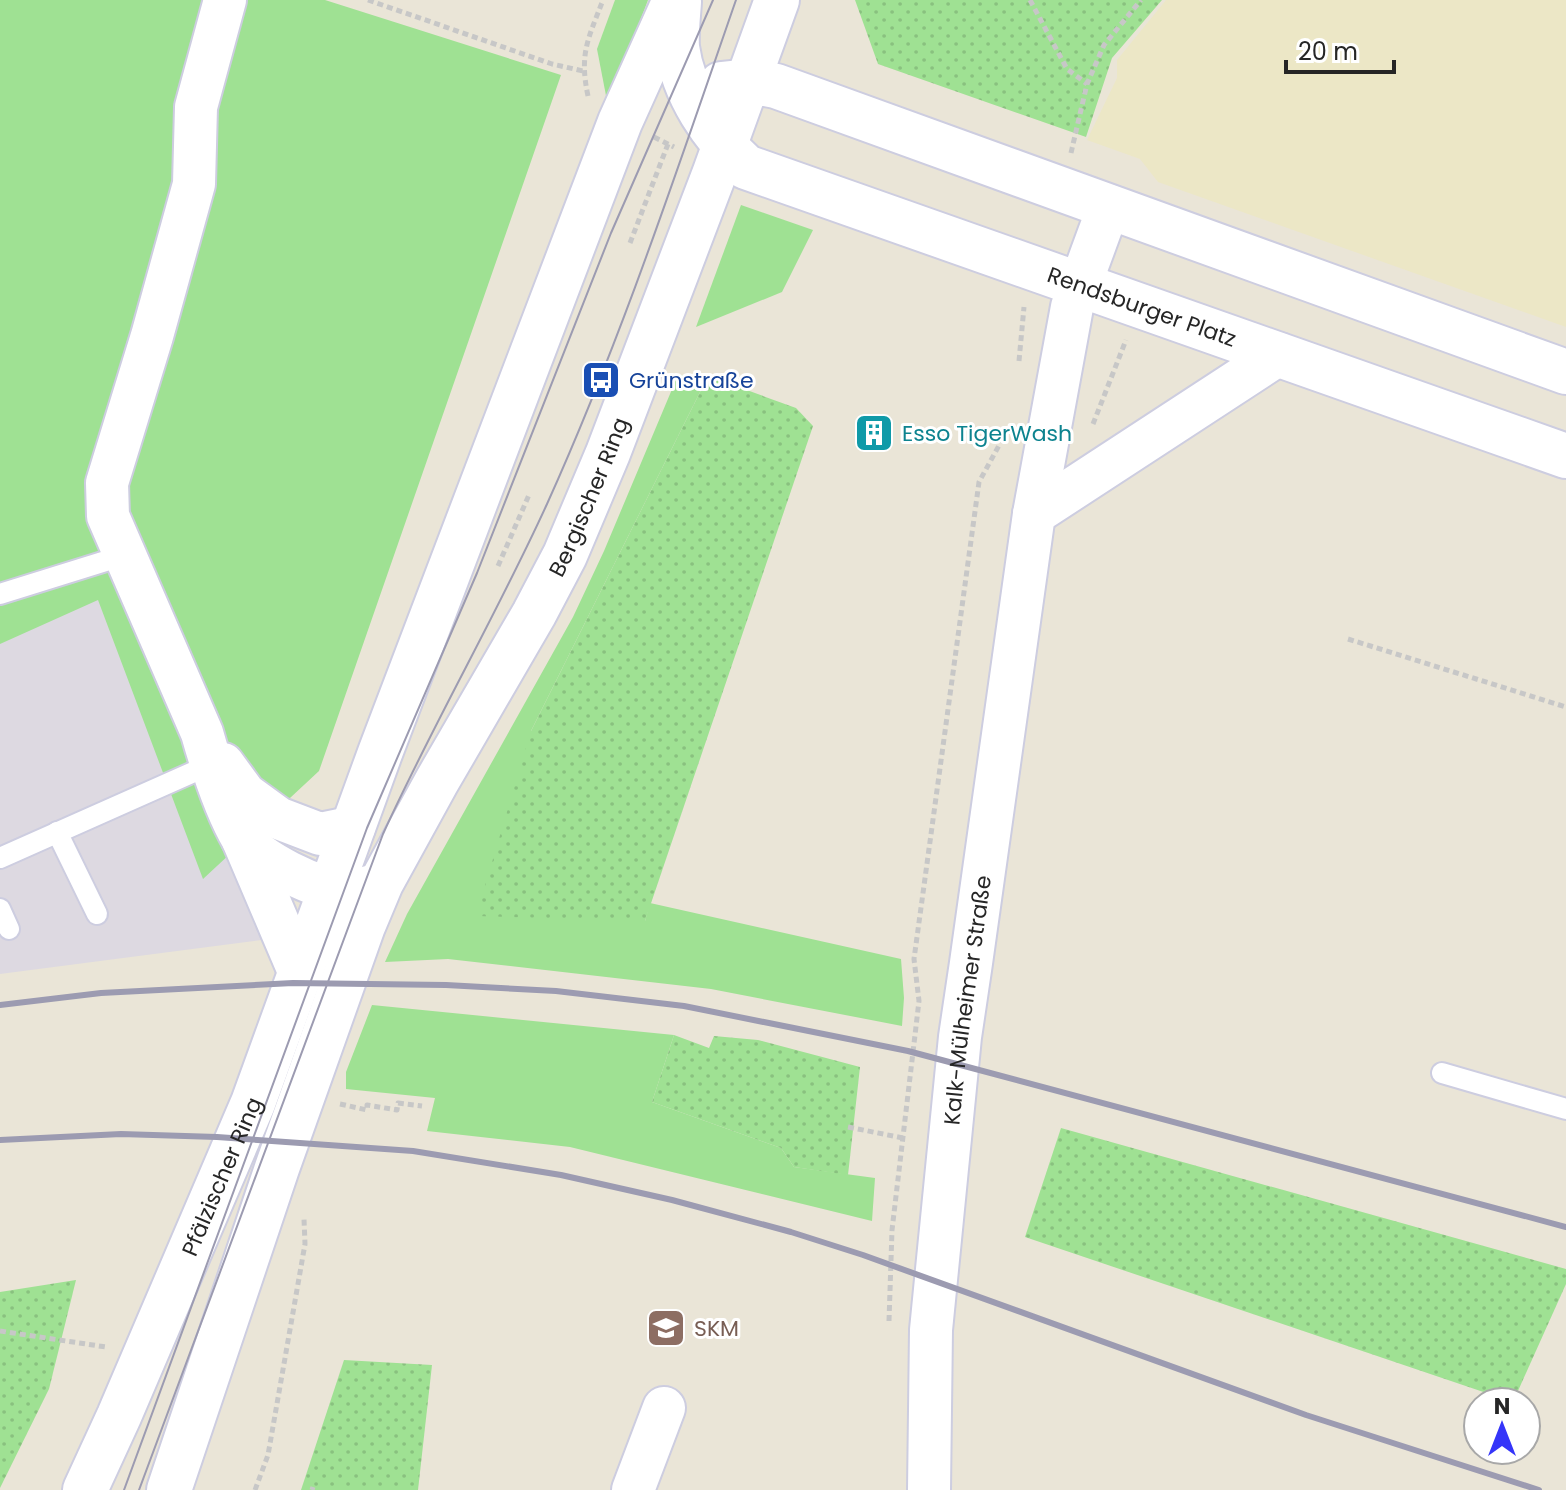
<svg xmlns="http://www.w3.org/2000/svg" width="1566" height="1490" font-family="Poppins,sans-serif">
<defs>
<pattern id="park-dots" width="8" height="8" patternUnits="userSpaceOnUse" patternTransform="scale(2)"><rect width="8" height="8" fill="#9fe193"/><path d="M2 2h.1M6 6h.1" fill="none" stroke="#89c17f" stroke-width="1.8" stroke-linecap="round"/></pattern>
</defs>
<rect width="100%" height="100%" fill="#eae5d7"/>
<!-- industrial -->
<path fill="#ddd9e1" d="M0,0L264,785L261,940L0,974Z"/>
<!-- education -->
<path fill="#ece7c6" d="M1166,0H1566V327L1158,182L1140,159L1087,140L1117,78V60Z"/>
<!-- grass -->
<g fill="#9fe193">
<path d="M0,0H325L561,75L319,771L203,879L98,600L0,644Z"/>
<path d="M615,0H648L608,106L597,49Z"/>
<path d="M741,205L813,230L782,292L696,327Z"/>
<path d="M678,375L708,376L531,731L645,921L650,903L901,959L904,998L902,1026L711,989L448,959L385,962L407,914L573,617L604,551Z"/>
<path d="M372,1005L674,1035L652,1102L781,1148L794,1167L875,1178L872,1221L570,1147L427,1131L435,1098L346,1089V1072Z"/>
</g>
<!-- park -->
<g fill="url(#park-dots)">
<path d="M855,0H1162L1112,58L1086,137L878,64Z"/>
<path d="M708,376L796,408L813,426L645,921L476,916L531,731Z"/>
<path d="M674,1035L709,1048L714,1036L758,1040L860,1067L848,1175L794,1167L781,1148L652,1102Z"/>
<path d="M1061,1128L1566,1269V1284L1513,1402L1025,1237Z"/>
<path d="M76,1280L49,1389L0,1488V1292Z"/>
<path d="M344,1360L432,1365L418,1490H301Z"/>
</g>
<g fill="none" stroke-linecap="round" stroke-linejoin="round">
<defs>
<g id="lane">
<path d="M0,594L125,555"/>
<path d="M57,832L97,914"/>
<path d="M0,858L216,762"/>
<path d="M0,909L9,929"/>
<path d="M1442,1073L1566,1109"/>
</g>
<g id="street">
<path d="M225,0L196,107L194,184L152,336L107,483L108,516L202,733C211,765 225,809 242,838C255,859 320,891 345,891C358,891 370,887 381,883"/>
<path d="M1034,514L1279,354"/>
<path d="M223,764L245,794L278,818L320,834L354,827"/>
<path d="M243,840L301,976"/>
<path d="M633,1490L664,1408"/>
<path id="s1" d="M929,1490L931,1330L960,1037L971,963L1034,514L1072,307L1109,206"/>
</g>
<g id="secondary">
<path id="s2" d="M679,2C678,17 676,33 677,47C683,93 713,137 746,167L1566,456"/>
<path d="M721,84L749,81L776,86L1566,372"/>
<path id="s3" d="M85,1490L119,1416L253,1103L380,753L620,122L675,0"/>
<path id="s4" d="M169,1490L277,1168L363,926L381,883L437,781L534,614L565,555L608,453L715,172L777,0"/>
</g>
</defs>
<!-- lane casing -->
<use href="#lane" stroke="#cdcde0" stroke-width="24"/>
<!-- street casing -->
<use href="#street" stroke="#cdcde0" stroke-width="46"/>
<!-- secondary casing -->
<use href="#secondary" stroke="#cdcde0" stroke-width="48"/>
<!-- path -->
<g stroke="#c7c7c7" stroke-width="5" stroke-dasharray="6 4" stroke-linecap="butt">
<path d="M368,0L552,64L583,71"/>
<path d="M1030,0L1067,69L1087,84"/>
<path d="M588,96C579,54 588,39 603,0"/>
<path d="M654,137L674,147"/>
<path d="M1071,153L1087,84L1104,45L1141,0"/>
<path d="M630,243L668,144"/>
<path d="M1019,361L1024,307"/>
<path d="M1093,424L1126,340"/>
<path d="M498,566L529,495"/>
<path d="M1348,639L1566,707"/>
<path d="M340,1104L367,1110V1105L397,1110L398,1103L422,1106"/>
<path d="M848,1127L903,1138"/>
<path d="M889,1321L892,1230L919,1001L914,959L979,482L1008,429"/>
<path d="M0,1331L106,1347"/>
<path d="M255,1490L268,1455L305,1244L304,1219"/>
<path d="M312,1490L313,1487"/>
</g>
<!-- lane -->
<use href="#lane" stroke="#fff" stroke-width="20"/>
<!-- street -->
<use href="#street" stroke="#fff" stroke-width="42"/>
<!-- secondary -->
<use href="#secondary" stroke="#fff" stroke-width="44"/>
<!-- tram -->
<g stroke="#9c9bb1" stroke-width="2">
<path d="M124,1490L367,828L477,573L611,233L713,0"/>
<path d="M139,1490L383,834C434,722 496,616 547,504C621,340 677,170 736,0"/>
</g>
<!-- rail -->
<g stroke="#9c9bb1" stroke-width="6">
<path d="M0,1005L101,993L293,983L446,985L556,991L684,1006L908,1051L1566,1227"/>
<path d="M0,1140L121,1134L217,1137L413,1151L561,1175L672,1200L791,1232L863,1255L1306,1415L1539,1490"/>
</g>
</g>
<!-- icons -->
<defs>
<symbol id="bus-square" viewBox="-11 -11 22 22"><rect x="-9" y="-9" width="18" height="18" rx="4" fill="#1a4fb4" stroke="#fff"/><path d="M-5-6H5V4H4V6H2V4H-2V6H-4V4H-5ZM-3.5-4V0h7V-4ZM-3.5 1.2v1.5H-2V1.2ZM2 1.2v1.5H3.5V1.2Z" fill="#fff"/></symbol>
<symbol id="building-square" viewBox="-11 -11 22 22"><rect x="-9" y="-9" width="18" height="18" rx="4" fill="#0f9aa8" stroke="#fff"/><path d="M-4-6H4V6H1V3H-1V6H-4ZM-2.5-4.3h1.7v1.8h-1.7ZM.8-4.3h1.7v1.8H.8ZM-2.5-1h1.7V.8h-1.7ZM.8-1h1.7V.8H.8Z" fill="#fff"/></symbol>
<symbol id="school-square" viewBox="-11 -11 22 22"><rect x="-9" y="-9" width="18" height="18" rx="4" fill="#8d6e63" stroke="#fff"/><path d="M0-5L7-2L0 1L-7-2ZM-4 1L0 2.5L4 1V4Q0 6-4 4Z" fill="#fff"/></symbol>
</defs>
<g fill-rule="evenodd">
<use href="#bus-square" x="579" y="358" width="44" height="44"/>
<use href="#building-square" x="852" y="411" width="44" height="44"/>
<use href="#school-square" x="644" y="1306" width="44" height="44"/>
</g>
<g text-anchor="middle" stroke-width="6" stroke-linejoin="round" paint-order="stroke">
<!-- street labels -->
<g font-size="22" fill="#262626" stroke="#fff">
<text dy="8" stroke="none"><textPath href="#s2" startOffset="606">Rendsburger Platz</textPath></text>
<text dy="8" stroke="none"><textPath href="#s4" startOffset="1082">Bergischer Ring</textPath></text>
<text dy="8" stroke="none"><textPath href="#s1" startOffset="492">Kalk-Mülheimer Straße</textPath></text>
<text dy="8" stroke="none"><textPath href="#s3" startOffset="342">Pfälzischer Ring</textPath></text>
</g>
<!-- transit labels -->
<g font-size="22" fill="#164399" stroke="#fff" text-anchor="start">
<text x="629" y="388">Grünstraße</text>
</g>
<!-- culture labels -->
<g font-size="22" fill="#0d838f" stroke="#fff" text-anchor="start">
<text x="902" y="441">Esso TigerWash</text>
</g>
<!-- education labels -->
<g font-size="22" fill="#785e54" stroke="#fff" text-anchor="start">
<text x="694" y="1336">SKM</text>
</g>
</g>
<!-- north arrow -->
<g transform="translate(1502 1426)"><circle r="38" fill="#ffffff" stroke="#a8a8a8" stroke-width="2"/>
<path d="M0-6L14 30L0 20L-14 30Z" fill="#3535f9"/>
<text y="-12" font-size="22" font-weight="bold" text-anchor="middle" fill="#262626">N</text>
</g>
<!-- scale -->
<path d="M1286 60v12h108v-12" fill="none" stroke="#262626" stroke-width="4"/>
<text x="1298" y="60" font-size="24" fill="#262626" stroke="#ffffff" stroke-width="6" paint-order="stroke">20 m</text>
</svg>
